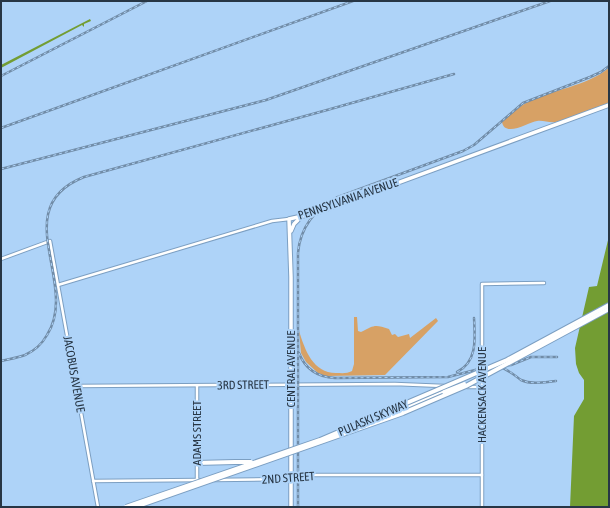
<svg xmlns="http://www.w3.org/2000/svg" width="610" height="508" font-family="'Asap Condensed',sans-serif">
<rect width="100%" height="100%" fill="#aed3f8"/>
<!-- green -->
<g fill="#d7a165">
<path d="M609,68V103C592,109 574,117 556,122C549,123 543,120 537,121C529,122 505,138 502,122C509,115 517,108 526,103C553,89 585,87 609,68Z"/>
<path d="M354,317H357L358,331L361,332C374,325 375,324 389,329L392,335L395,334L398,337L409,334L410,338L436,318L438,321L385,375L326,376L318,373L306,362L301,353L299,331C305,350 313,373 336,373C341,373 347,374 352,371L354,364Z"/>
</g>
<!-- water -->
<g fill="#739d33">
<path d="M90,19L91,21L84,24V27L82,25L1,68V65Z"/>
<path d="M609,236V507H570L574,416L584,399V380L579,373L576,364L575,348L589,287L597,286Z"/>
</g>
<g fill="none" stroke-linecap="round" stroke-linejoin="round">
<defs>
<g id="street">
<path d="M1,259L50,241L98,507"/>
<path d="M58,285L272,221L289,219"/>
<path d="M76,386L395,384L444,386"/>
<path d="M197,386V480"/>
<path d="M467,387H482"/>
<path d="M214,480L285,479L298,475H482"/>
<path d="M93,481L199,480"/>
<path d="M482,507V284L544,283"/>
</g>
<g id="secondary">
<path d="M291,231L294,224L301,217"/>
<path d="M291,507V277L289,219L316,213L609,105"/>
</g>
<g id="highway">
<path d="M400,410L444,392"/>
<path d="M196,463L235,462"/>
</g>
</defs>
<!-- street casing -->
<use href="#street" stroke="#7c9fc2" stroke-width="4.5"/>
<!-- secondary casing -->
<use href="#secondary" stroke="#7c9fc2" stroke-width="5.5"/>
<!-- highway casing -->
<use href="#highway" stroke="#7c9fc2" stroke-width="6"/>
<!-- street -->
<use href="#street" stroke="#fff" stroke-width="2.5"/>
<!-- secondary -->
<use href="#secondary" stroke="#fff" stroke-width="3.5"/>
<!-- highway -->
<use href="#highway" stroke="#fff" stroke-width="4"/>
<defs>
<g id="rail">
<path d="M1,76L147,1"/>
<path d="M1,128L353,1"/>
<path d="M1,169L266,100L550,1"/>
<path d="M299,353C305,369 318,377 335,378L448,377L483,368L511,365L531,357H557"/>
<path d="M1,361C9,359 17,358 25,355C34,351 42,344 47,335C80,284 6,208 84,177L327,110L454,74"/>
<path d="M499,367C508,369 514,375 521,380C532,385 545,382 556,381"/>
<path d="M457,372C478,362 475,337 474,318"/>
<path d="M298,507V253C300,228 315,208 338,197L463,151L474,145L523,103L590,77L601,72L609,66"/>
</g>
</defs>
<!-- rail casing -->
<use href="#rail" stroke="#718ca7" stroke-width="2.5"/>
<!-- rail -->
<use href="#rail" stroke="#aed3f8" stroke-width="1" stroke-dasharray="3" stroke-linecap="butt"/>
<defs>
<g id="highway-bridge">
<path d="M444,392L464,384"/>
<path d="M359,427L400,410"/>
<path d="M235,462H251"/>
<path d="M126,507L320,440L507,360L609,305"/>
<path d="M135,507L403,413L466,386L609,309"/>
</g>
</defs>
<!-- highway-bridge casing -->
<use href="#highway-bridge" stroke="#7c9fc2" stroke-width="6" stroke-linecap="butt"/>
<!-- highway-bridge -->
<use href="#highway-bridge" stroke="#fff" stroke-width="4"/>
</g>
<g text-anchor="middle" stroke-width="4" stroke-linejoin="round" paint-order="stroke">
<!-- street labels -->
<g font-size="12" fill="#273645" stroke="#aed3f8">
<text transform="translate(348 199) rotate(-19)" y="4">PENNSYLVANIA AVENUE</text>
<text transform="translate(291 369) rotate(-90)" y="4">CENTRAL AVENUE</text>
<text transform="translate(74 374) rotate(80)" y="4">JACOBUS AVENUE</text>
<text transform="translate(243 385) rotate(-1)" y="4">3RD STREET</text>
<text transform="translate(482 395) rotate(-90)" y="4">HACKENSACK AVENUE</text>
<text transform="translate(373 418) rotate(-23)" y="4">PULASKI SKYWAY</text>
<text transform="translate(197 433) rotate(-90)" y="4">ADAMS STREET</text>
<text transform="translate(288 478) rotate(-4)" y="4">2ND STREET</text>
</g>
</g>
<!-- border -->
<rect width="610" height="508" fill="none" stroke="#273645" stroke-width="4"/>
</svg>
